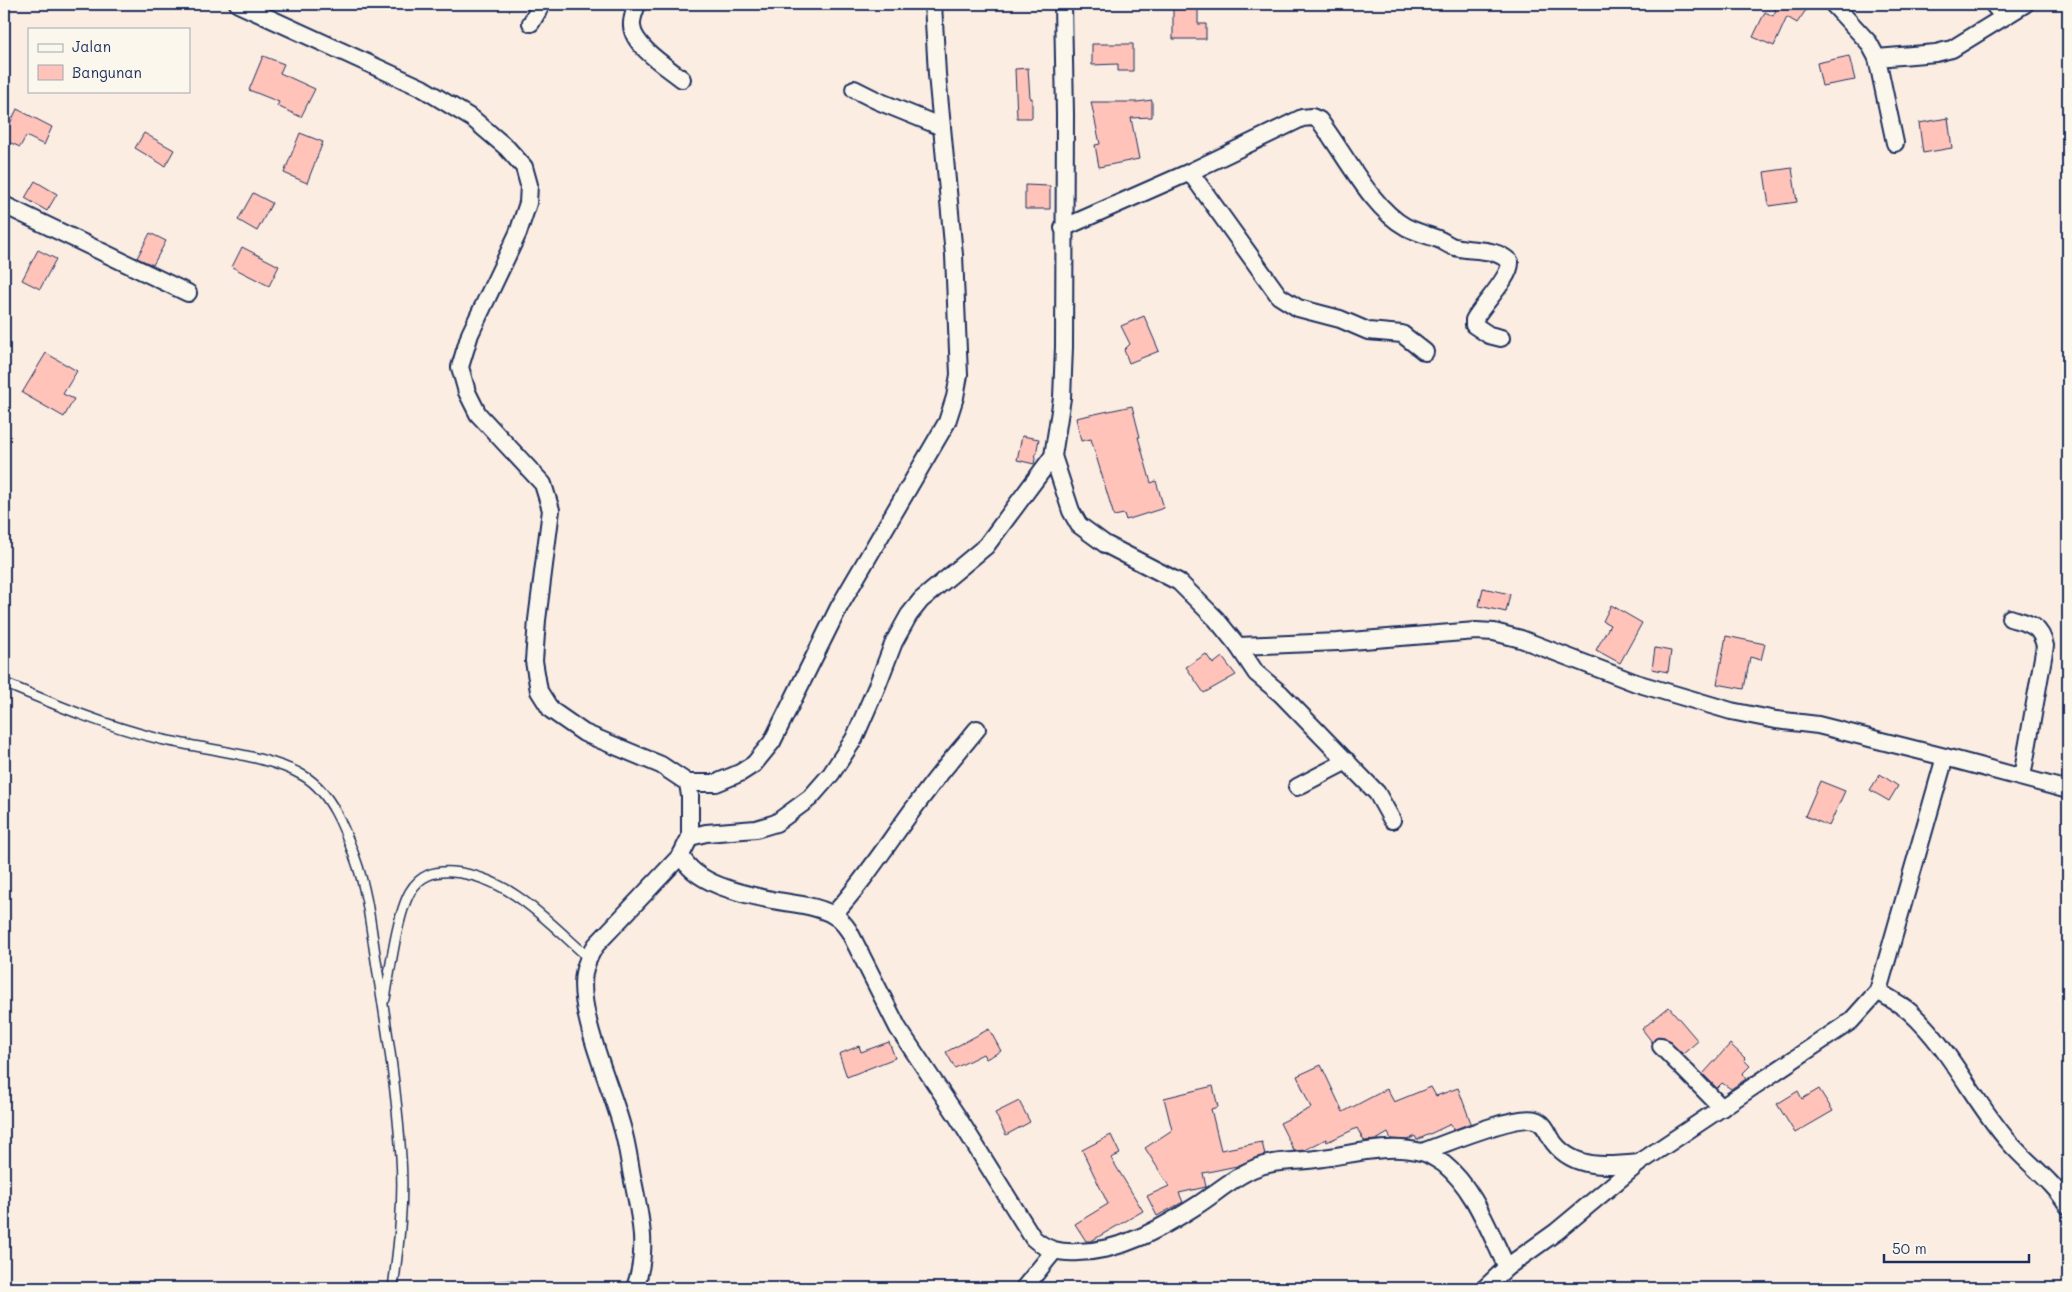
<svg xmlns="http://www.w3.org/2000/svg" width="2072" height="1292" font-family="Mali,sans-serif">
<rect width="100%" height="100%" fill="#fcede2"/>
<filter id="ink" filterUnits="userSpaceOnUse"><feTurbulence type="fractalNoise" baseFrequency=".02" numOctaves="2"/><feDisplacementMap in="SourceGraphic" scale="10" xChannelSelector="R" yChannelSelector="G"/><feConvolveMatrix kernelMatrix="1 2 1 2 8 2 1 2 1" color-interpolation-filters="sRGB"/></filter>
<g filter="url(#ink)">
<!-- water -->
<path fill="#7bc7da" stroke="#558aa8" d="M512,1280L523,1288H484L487,1282Z"/>
<!-- building -->
<g fill="#ffc3b9" stroke="#1b2f5e">
<path d="M1173,4H1198V24H1206V39H1173Z"/>
<path d="M1765,4H1810L1797,23L1787,17L1774,46L1753,37L1765,12L1773,16L1776,10Z"/>
<path d="M1092,44H1133V71H1118V64L1092,65Z"/>
<path d="M263,56L284,64L280,73L315,89L301,117L277,106L279,102L249,90Z"/>
<path d="M1849,56L1855,80L1822,86L1817,63Z"/>
<path d="M1028,68L1030,98H1032V118H1017L1015,69Z"/>
<path d="M1152,100V117L1131,118L1139,159L1099,167L1095,145L1100,144L1091,102H1137Z"/>
<path d="M17,109L52,127L44,145L26,136L20,147L4,140V136Z"/>
<path d="M1948,118L1952,148L1923,153L1919,123Z"/>
<path d="M144,133L174,150L165,166L135,148Z"/>
<path d="M300,133L323,142L307,183L284,173Z"/>
<path d="M1792,168L1797,202L1769,206L1764,172Z"/>
<path d="M35,181L57,194L47,211L25,198Z"/>
<path d="M1025,185L1050,186V209H1025Z"/>
<path d="M253,193L272,203L257,231L238,220Z"/>
<path d="M150,233L166,241L153,265L137,258Z"/>
<path d="M242,247L279,266L269,286L232,267Z"/>
<path d="M38,250L56,259L40,289L22,280Z"/>
<path d="M1144,316L1159,351L1129,363L1124,350L1130,344L1121,326Z"/>
<path d="M46,353L77,371L63,394L74,399L64,417L22,393Z"/>
<path d="M1132,406L1140,437H1138L1151,483L1156,481L1164,508L1126,520L1124,514L1114,516L1091,439L1081,441L1076,418Z"/>
<path d="M1022,436L1039,439L1034,464L1017,460Z"/>
<path d="M1483,588L1510,594L1506,612L1479,606Z"/>
<path d="M1611,605L1642,623L1620,663L1596,650L1610,625L1603,621Z"/>
<path d="M1726,636L1765,644L1761,660L1750,657L1744,689L1717,684Z"/>
<path d="M1655,648L1671,651L1668,672L1652,669Z"/>
<path d="M1206,654L1213,664L1222,657L1236,675L1204,693L1186,667Z"/>
<path d="M1880,774L1898,786L1889,801L1870,790Z"/>
<path d="M1820,781L1845,791L1829,826L1805,816Z"/>
<path d="M1669,1007L1698,1041L1683,1054L1664,1037L1658,1036L1652,1042L1642,1029Z"/>
<path d="M989,1029L1001,1051L986,1059L983,1054L955,1068L946,1052Z"/>
<path d="M889,1042L895,1058L847,1077L839,1054L859,1046L861,1052Z"/>
<path d="M1730,1044L1745,1058L1744,1060L1750,1066L1742,1074L1746,1079L1731,1089L1722,1083L1717,1088L1703,1074Z"/>
<path d="M1321,1065L1343,1112L1387,1089L1394,1102L1431,1087L1436,1096L1458,1088L1471,1123L1453,1130L1451,1124L1417,1140L1415,1136L1408,1140L1391,1139L1388,1133L1376,1140L1364,1141L1357,1128L1327,1142L1326,1139L1305,1150L1294,1151L1280,1123L1311,1108L1297,1076Z"/>
<path d="M1213,1086L1218,1107L1211,1109L1221,1150L1262,1142L1265,1155L1237,1166L1203,1173L1206,1187L1179,1193L1183,1202L1157,1216L1147,1196L1169,1186L1145,1148L1172,1130L1164,1098Z"/>
<path d="M1819,1089L1833,1111L1795,1133L1777,1104L1798,1091L1802,1099Z"/>
<path d="M1019,1101L1030,1122L1006,1135L995,1113Z"/>
<path d="M1111,1135L1120,1154L1111,1158L1143,1211L1091,1241H1086L1075,1224L1108,1204L1082,1150Z"/>
</g>
<g fill="none" stroke-linecap="round" stroke-linejoin="round">
<defs>
<g id="service">
<path d="M4,683C54,704 103,725 156,738C199,749 267,754 304,776C331,792 345,830 355,858C368,893 371,930 377,967C387,1029 397,1093 401,1157C404,1201 399,1244 393,1288"/>
<path d="M385,999C390,971 397,915 410,892C420,875 434,871 452,872C509,876 548,922 588,957"/>
</g>
<g id="minor">
<path d="M238,4L422,88L473,119L507,148L524,167L529,185L528,203L518,233L470,334L460,367L467,392L478,414L543,484L551,510L537,620L534,661L539,691L551,710L584,733L661,765L688,783L690,796V837"/>
<path d="M637,4C635,11 631,19 632,26C633,46 667,67 682,79"/>
<path d="M1833,4L1869,43L1877,58L1895,143"/>
<path d="M1993,4L2004,17"/>
<path d="M531,23L542,4"/>
<path d="M1877,58L1936,53L1952,49L2025,4"/>
<path d="M854,89L878,101L942,127"/>
<path d="M1190,172L1279,296L1298,308L1340,319L1368,331L1402,334L1425,352"/>
<path d="M4,205L188,293"/>
<path d="M1063,228L1190,172L1302,118L1312,117L1319,120C1344,152 1371,208 1406,227C1416,232 1427,235 1438,239C1444,241 1449,246 1455,247C1474,252 1495,247 1510,262C1511,277 1482,305 1474,320V325L1489,335L1501,338"/>
<path d="M1053,456L1071,511L1079,525L1105,544L1179,582L1216,619L1238,646L1338,642L1476,631L1494,632L1521,639L1636,683L1731,711L1776,720L1818,725L1945,757L1878,991L1851,1021L1639,1163L1556,1232L1507,1267C1489,1232 1475,1189 1444,1164C1438,1160 1428,1153 1421,1152C1387,1143 1349,1155 1316,1159C1294,1162 1273,1160 1253,1169C1232,1178 1215,1194 1196,1206C1160,1229 1122,1251 1078,1252C1060,1253 1046,1250 1033,1238L957,1116L898,1028L849,931C846,927 843,922 839,919C821,905 793,904 772,900C743,894 694,884 681,855L690,837L706,833L756,829L776,823L810,798L831,774L854,739L877,686L894,642L909,615L921,600L986,546L1053,456L1062,398L1064,347L1065,115L1063,4"/>
<path d="M2010,618C2029,624 2040,624 2045,646L2022,777"/>
<path d="M1238,646L1256,673L1281,694L1377,793L1392,820"/>
<path d="M1945,757L2068,790"/>
<path d="M688,783H716L740,773L754,764L772,742L839,607L947,422L955,397L959,375L954,255L937,74L933,4"/>
<path d="M1297,787L1347,761"/>
<path d="M833,915C868,877 894,833 926,792C942,770 960,750 977,729"/>
<path d="M1878,991C1888,998 1901,1004 1910,1012C1951,1049 1973,1101 2009,1142C2028,1164 2053,1181 2068,1206"/>
<path d="M1661,1046L1722,1108"/>
<path d="M1422,1152C1445,1144 1515,1114 1535,1120C1546,1123 1548,1135 1554,1143C1575,1170 1609,1166 1639,1163"/>
<path d="M635,1288C649,1249 640,1216 632,1176C629,1160 627,1143 622,1127C611,1085 577,1014 584,973C586,962 590,954 596,945L681,855"/>
<path d="M1024,1288L1054,1251"/>
<path d="M1485,1288L1507,1267"/>
</g>
</defs>
<!-- service casing -->
<use href="#service" stroke="#1b2f5e" stroke-width="12"/>
<!-- minor casing -->
<use href="#minor" stroke="#1b2f5e" stroke-width="20"/>
<!-- service -->
<use href="#service" stroke="#fbf7ec" stroke-width="9"/>
<!-- minor -->
<use href="#minor" stroke="#fbf7ec" stroke-width="16"/>
</g>
</g>
<!-- margin -->
<rect width="2072" height="1292" fill="none" stroke="#fbf7ec" stroke-width="20"/>
<rect x="10" y="10" width="2052" height="1272" fill="none" stroke="#1b2f5e" stroke-width="2" filter="url(#ink)"/>
<!-- legend -->
<rect x="28" y="28" width="162" height="65" fill="#fbf7ec" stroke="#a1a7b3"/>
<rect x="38" y="44" width="25" height="8" fill="#fbf7ec" stroke="#a1a7b3"/>
<text x="72" y="52" font-size="15" fill="#1b2f5e">Jalan</text>
<rect x="38" y="65" width="25" height="15" fill="#ffc3b9" stroke="#a1a7b3"/>
<text x="72" y="78" font-size="15" fill="#1b2f5e">Bangunan</text>
<!-- scale -->
<path d="M1884 1254v8h145v-8" fill="none" stroke="#1b2f5e" stroke-width="2.5"/>
<text x="1892" y="1254" font-size="15" fill="#1b2f5e" stroke="#fbf7ec" stroke-width="4" paint-order="stroke">50 m</text>
</svg>
